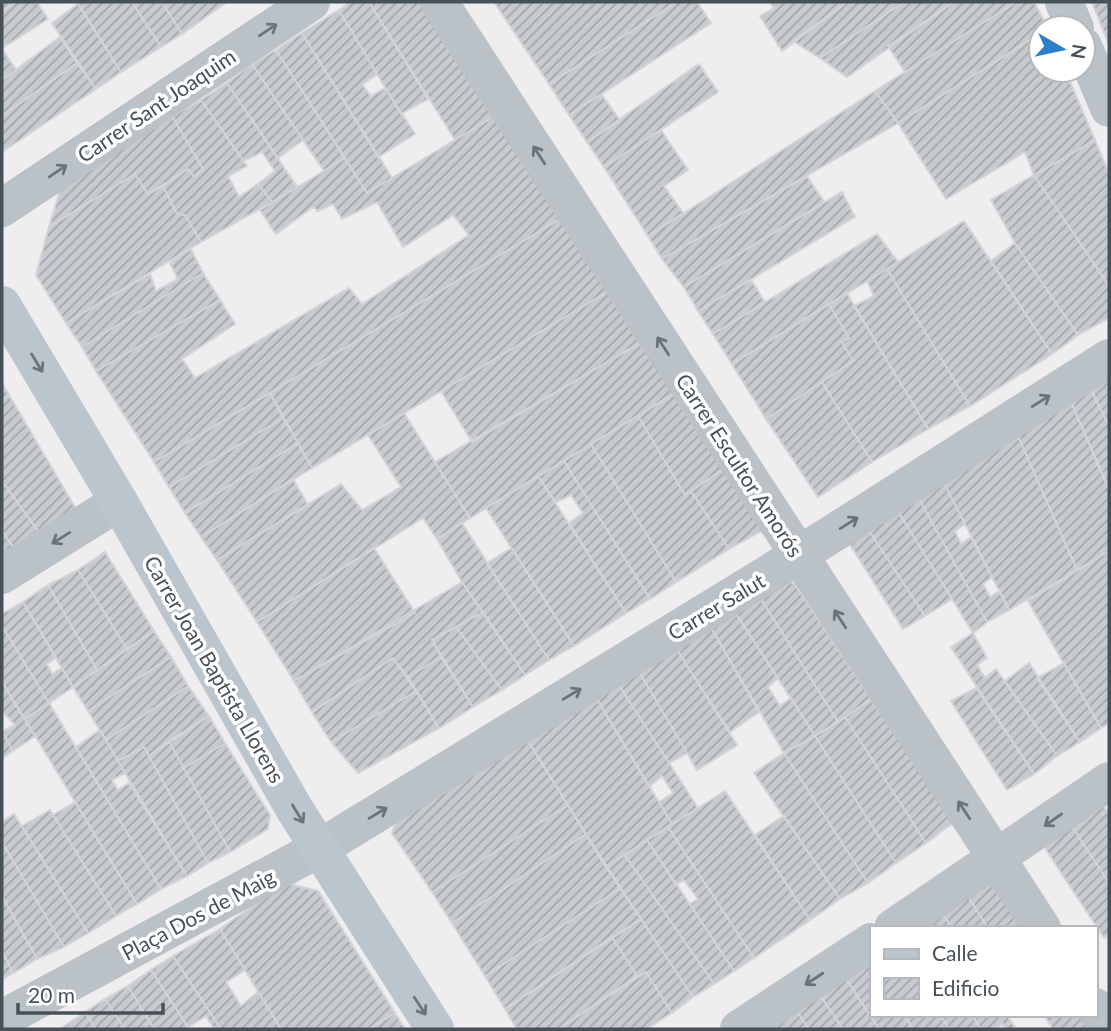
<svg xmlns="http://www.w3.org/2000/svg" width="1111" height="1031" font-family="Lato,sans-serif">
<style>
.building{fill:url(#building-hatch);stroke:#d2d4d8;stroke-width:2}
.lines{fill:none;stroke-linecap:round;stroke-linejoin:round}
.street{stroke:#bac2c8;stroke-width:38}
.secondary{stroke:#bac5cd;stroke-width:38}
.oneway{stroke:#6a737a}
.oneway2{stroke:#6a747b}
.labels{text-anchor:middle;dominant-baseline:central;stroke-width:7;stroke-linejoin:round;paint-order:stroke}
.street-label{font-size:21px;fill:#475158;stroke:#fff}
</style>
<defs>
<pattern id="building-hatch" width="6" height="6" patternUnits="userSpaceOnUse" patternTransform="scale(1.75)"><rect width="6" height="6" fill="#c7cacf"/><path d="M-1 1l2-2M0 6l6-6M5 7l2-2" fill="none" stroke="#a3a6ab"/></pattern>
</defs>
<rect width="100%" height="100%" fill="#efeded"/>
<path class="building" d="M 2,2 L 16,2 L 2,11 Z
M 16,2 L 37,2 L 48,19 L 2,48 L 2,11 Z
M 77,2 L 132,2 L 161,47 L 121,72 Z
M 132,2 L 162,2 L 182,34 L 161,47 Z
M 162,2 L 227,2 L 182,34 Z
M 351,2 L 369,2 L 428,99 L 401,114 L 339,10 Z
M 369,2 L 426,2 L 498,114 L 455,140 Z
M 494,2 L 677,2 L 549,84 Z
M 677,2 L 697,2 L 711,23 L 569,115 L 549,84 Z
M 770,2 L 847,2 L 782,51 L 760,16 L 774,8 Z
M 847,2 L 904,2 L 820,58 L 793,41 Z
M 904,2 L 954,2 L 847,77 L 820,58 Z
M 954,2 L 1016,2 L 905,72 L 888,46 Z
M 1016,2 L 1034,2 L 1048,28 L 1041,28 L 1041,33 L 898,123 L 875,91 Z
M 1092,2 L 1109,2 L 1109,45 Z
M 78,4 L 121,72 L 96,89 L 52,23 Z
M 339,10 L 377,74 L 362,85 L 371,96 L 385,88 L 415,134 L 378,157 L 302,33 Z
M 302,33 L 392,178 L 367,193 L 276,50 Z
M 1041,33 L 1041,70 L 1065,70 L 1095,140 L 1034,175 L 1025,152 L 946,199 L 898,123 Z
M 60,37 L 77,63 L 2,116 L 2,80 Z
M 2,49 L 16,70 L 2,80 Z
M 276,50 L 345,158 L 324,171 L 252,64 Z
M 77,63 L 96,89 L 2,152 L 2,116 Z
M 252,64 L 303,140 L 278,158 L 227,83 Z
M 699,64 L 718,92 L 604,167 L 587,142 Z
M 227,83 L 297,187 L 272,202 L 258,184 L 275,171 L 262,152 L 244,161 L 201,100 Z
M 875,91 L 898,123 L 662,259 L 648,236 Z
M 601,94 L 620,120 L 587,142 L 569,115 Z
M 201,100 L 247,166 L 228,176 L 239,197 L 258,184 L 272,202 L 201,242 L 185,215 L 177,214 L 163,186 L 188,169 L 194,177 L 203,169 L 172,116 Z
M 498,114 L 565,216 L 154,462 L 96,371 L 220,300 L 235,324 L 182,359 L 195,378 L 349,288 L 362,304 L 469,235 L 453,215 L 403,247 L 377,202 L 342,219 L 333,204 L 318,211 L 313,207 L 276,234 L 260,210 L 345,158 L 367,193 Z
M 172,116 L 203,169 L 194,177 L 188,169 L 148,194 L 135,174 L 49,227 L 60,190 Z
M 661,130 L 688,170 L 664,186 L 683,213 L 648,236 L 604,167 Z
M 1095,140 L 1109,174 L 1109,286 L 1034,175 Z
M 135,174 L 148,194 L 163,186 L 177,214 L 185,215 L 201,242 L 66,323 L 36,275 L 49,227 Z
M 1034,175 L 1109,286 L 1109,318 L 1078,335 L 1015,243 L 991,200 Z
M 807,176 L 824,202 L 684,287 L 662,259 Z
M 842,192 L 855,217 L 698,311 L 684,287 Z
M 565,216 L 614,288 L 312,468 L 270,393 Z
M 964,221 L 1052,354 L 970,406 L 887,269 Z
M 877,234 L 898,262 L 732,364 L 713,334 Z
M 1015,243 L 1078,335 L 1052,354 L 991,261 Z
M 191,249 L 203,273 L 82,347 L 66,323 L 150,274 L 156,291 L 178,279 L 170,263 Z
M 887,269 L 970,406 L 928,429 L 854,306 L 874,296 L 867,281 Z
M 203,273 L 220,300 L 96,371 L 82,347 Z
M 751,280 L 765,302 L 713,334 L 698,311 Z
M 614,288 L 645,340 L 472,442 L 441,391 Z
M 847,293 L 928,429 L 872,462 L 822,382 L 853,361 L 842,342 L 849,338 L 829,304 Z
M 829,304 L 849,338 L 842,342 L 853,361 L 766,419 L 732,364 Z
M 645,340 L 678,391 L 470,518 L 435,462 Z
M 1109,379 L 1109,424 L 1108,424 L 1091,390 Z
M 822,382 L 872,462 L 818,497 L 766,419 Z
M 2,383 L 9,395 L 2,400 Z
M 1091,390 L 1109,426 L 1109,489 L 1071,402 Z
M 678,391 L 728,466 L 685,495 L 638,416 Z
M 270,393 L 283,418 L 169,487 L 154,462 Z
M 9,395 L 76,509 L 38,531 L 2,481 L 2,400 Z
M 1071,402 L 1109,490 L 1109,551 L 1077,570 L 1018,436 Z
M 404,413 L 470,518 L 437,539 L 423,518 L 257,622 L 217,560 L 341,484 L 362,510 L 401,487 L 368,435 Z
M 638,416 L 685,495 L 691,491 L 729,549 L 676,582 L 591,444 Z
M 283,418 L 298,443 L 185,513 L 169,487 Z
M 1018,436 L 1077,570 L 1009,610 L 942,479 Z
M 298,443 L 312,468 L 201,537 L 185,513 Z
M 591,444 L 676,582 L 650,599 L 564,461 Z
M 564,461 L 650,599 L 626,613 L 569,523 L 583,513 L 571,495 L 556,502 L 538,476 Z
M 728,466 L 767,528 L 729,549 L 691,491 Z
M 538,476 L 626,613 L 574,646 L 486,508 Z
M 293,479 L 308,505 L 217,560 L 201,537 Z
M 942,479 L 965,524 L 955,531 L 961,544 L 971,537 L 992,577 L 983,584 L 990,597 L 1000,591 L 1009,610 L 987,622 L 917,495 Z
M 2,481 L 38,531 L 14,548 L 2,531 Z
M 917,495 L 987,622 L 973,633 L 896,508 Z
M 896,508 L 952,599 L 925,616 L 866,526 Z
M 462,523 L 549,660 L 525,675 L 462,582 L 437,539 Z
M 866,526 L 925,616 L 903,629 L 846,538 Z
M 2,531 L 14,548 L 2,555 Z
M 374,548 L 415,613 L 294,681 L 257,622 Z
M 512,548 L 574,646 L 549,660 L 487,563 Z
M 1109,551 L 1109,723 L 1101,728 L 1028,601 Z
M 105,552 L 154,631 L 127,649 L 78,570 Z
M 78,570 L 127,649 L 97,670 L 48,585 Z
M 780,580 L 794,583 L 871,699 L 838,722 L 758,594 Z
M 462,582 L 483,612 L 432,640 L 441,657 L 408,677 L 393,658 L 312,712 L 294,681 Z
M 48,585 L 97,670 L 73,687 L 23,602 Z
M 758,594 L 838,722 L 815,736 L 733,609 Z
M 23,602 L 56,657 L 47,664 L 52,674 L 62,668 L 73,687 L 49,703 L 2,626 L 2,614 Z
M 733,609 L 778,678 L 768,687 L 780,706 L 791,698 L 815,736 L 784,753 L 709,624 Z
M 483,612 L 525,675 L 502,690 L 456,627 Z
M 709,624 L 759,712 L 730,732 L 674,645 Z
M 2,626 L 49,703 L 25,719 L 2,682 Z
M 456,627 L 502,690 L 473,707 L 432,640 Z
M 154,631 L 171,657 L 88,711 L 73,687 Z
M 973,633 L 987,658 L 977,665 L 985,678 L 996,669 L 1057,756 L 1034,774 L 951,647 Z
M 674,645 L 737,745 L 697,770 L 637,668 Z
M 171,657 L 188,686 L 106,740 L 88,711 Z
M 441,657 L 473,707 L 439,728 L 408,677 Z
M 393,658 L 416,691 L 331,742 L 312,712 Z
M 1029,663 L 1080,742 L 1057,756 L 1005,681 Z
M 1064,663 L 1101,728 L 1080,742 L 1037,678 Z
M 637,668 L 687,753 L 669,763 L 617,682 Z
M 2,682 L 35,736 L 13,751 L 2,732 L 15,725 L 2,711 Z
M 617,682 L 698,808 L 672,824 L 659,802 L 673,793 L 662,776 L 649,787 L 594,694 Z
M 188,686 L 209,716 L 149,756 L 144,747 L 118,761 L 106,740 Z
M 976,688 L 1034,774 L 1007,790 L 951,701 Z
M 416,691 L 439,728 L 358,773 L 331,742 Z
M 594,694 L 672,824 L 606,867 L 525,736 Z
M 871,699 L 954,822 L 926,843 L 845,717 Z
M 49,703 L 161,889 L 137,904 L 25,719 Z
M 209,716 L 225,743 L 184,768 L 169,741 Z
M 845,717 L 926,843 L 896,863 L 815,736 Z
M 100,730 L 125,773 L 112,780 L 118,790 L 129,783 L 187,876 L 161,889 L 76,747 Z
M 2,731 L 13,751 L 2,758 Z
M 525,736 L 568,805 L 432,892 L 392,833 L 397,818 Z
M 815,736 L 896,863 L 868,883 L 784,753 Z
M 169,741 L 230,852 L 208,863 L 149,756 Z
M 225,743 L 270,815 L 268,829 L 230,852 L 184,768 Z
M 144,747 L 208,863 L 187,876 L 118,761 Z
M 784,753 L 868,883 L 840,899 L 754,773 Z
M 725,791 L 810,920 L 754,958 L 668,827 Z
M 75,802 L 137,904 L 116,916 L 53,815 Z
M 1102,804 L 1109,815 L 1109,883 L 1071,825 Z
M 568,805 L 586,834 L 452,923 L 432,892 Z
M 50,810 L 116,916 L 88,933 L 22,826 Z
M 14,814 L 88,933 L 64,947 L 2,842 L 2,822 Z
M 784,816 L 840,899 L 810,920 L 755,835 Z
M 1071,825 L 1109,883 L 1109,935 L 1104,938 L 1041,842 Z
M 668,827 L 754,958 L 734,971 L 690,904 L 698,899 L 684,880 L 676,885 L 647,840 Z
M 586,834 L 621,888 L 485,976 L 452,923 Z
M 647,840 L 734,971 L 714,984 L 625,855 Z
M 2,842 L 64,947 L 37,959 L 2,896 Z
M 625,855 L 714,984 L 693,997 L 606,867 Z
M 992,875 L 1026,928 L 988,928 L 967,895 Z
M 285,883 L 318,891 L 395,1013 L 369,1029 L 281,1029 L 220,929 Z
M 621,888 L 641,919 L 505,1009 L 485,976 Z
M 967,895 L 988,928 L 952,928 L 942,912 Z
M 2,896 L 37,959 L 13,973 L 2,951 Z
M 942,912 L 952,928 L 916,928 Z
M 641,919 L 693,997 L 672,1013 L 646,972 L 637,976 L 612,937 Z
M 220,929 L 245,970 L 226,982 L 241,1006 L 258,992 L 281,1029 L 221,1029 L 173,956 Z
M 612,937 L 637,976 L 558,1029 L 517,1029 L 505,1009 Z
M 2,951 L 13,973 L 2,979 Z
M 173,956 L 221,1029 L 214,1029 L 206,1016 L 188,1027 L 151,970 Z
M 871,959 L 871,1015 L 905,1015 L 913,1029 L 879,1029 L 845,977 Z
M 151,970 L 188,1027 L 190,1029 L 154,1029 L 128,986 Z
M 646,972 L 672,1013 L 646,1029 L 558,1029 Z
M 845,977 L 879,1029 L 843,1029 L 818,992 Z
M 128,986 L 154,1029 L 125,1029 L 105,999 Z
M 818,992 L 843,1029 L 809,1029 L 795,1008 Z
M 105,999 L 125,1029 L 96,1029 L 85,1012 Z
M 795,1008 L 809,1029 L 759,1029 Z
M 85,1012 L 96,1029 L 60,1029 Z
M 395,1013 L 405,1029 L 369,1029 Z
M 905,1015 L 941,1015 L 949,1029 L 913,1029 Z
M 941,1015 L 972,1015 L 981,1029 L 949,1029 Z
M 972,1015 L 1007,1015 L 1016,1029 L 1006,1029 L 1003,1024 L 993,1029 L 981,1029 Z
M 1044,1015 L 1082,1015 L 1091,1029 L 1053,1029 Z"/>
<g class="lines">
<path class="street" d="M 439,2 L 1042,928
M 1064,2 L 1075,28
M 1083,46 L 1109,108
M 2,208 L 311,2
M 2,575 L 119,502
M 893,928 L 1109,781
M 1095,1007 L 1109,1027
M 2,1019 L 320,848 L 799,555 L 1109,358
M 739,1029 L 871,942"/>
<path class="secondary" d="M 2,305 L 119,502 L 295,810 L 435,1029"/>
</g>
<defs><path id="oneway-shaft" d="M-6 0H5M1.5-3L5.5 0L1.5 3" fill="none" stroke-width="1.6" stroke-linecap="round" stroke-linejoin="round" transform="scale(1.75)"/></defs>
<g class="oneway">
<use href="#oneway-shaft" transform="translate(268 30) rotate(-34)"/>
<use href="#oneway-shaft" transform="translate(539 155) rotate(-123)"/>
<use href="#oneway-shaft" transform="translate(58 171) rotate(-34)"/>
<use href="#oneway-shaft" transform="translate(663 346) rotate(-123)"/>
<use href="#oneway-shaft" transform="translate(1041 401) rotate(-32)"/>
<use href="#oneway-shaft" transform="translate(849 523) rotate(-32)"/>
<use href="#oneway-shaft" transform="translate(61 538) rotate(148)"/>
<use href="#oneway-shaft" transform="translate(840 619) rotate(-123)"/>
<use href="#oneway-shaft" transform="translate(572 694) rotate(-31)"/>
<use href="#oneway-shaft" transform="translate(964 810) rotate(-123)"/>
<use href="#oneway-shaft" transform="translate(378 813) rotate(-31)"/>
<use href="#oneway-shaft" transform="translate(1053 820) rotate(145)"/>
<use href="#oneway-shaft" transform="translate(814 979) rotate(147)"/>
</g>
<g class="oneway2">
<use href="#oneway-shaft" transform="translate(37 363) rotate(59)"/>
<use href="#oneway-shaft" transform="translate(298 814) rotate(58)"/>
<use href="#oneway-shaft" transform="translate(420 1006) rotate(57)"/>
</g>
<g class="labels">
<g class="street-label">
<text transform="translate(156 105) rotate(-34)">Carrer Sant Joaquim</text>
<text transform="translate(740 465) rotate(57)">Carrer Escultor Amorós</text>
<text transform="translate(716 606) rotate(-31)">Carrer Salut</text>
<text transform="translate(215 669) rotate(60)">Carrer Joan Baptista Llorens</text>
<text transform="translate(198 914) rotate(-28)">Plaça Dos de Maig</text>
</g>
</g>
<rect width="1111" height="1031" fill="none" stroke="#475158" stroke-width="7"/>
<rect x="870" y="926" width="228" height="91" fill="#ffffff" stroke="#b5b9bc" stroke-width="2"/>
<rect x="884" y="949" width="35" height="10" fill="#bac5cd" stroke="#b5b9bc" stroke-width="2"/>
<text x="932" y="961" font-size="21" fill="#475158">Calle</text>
<rect x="884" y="978" width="35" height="21" fill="url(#building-hatch)" stroke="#b5b9bc" stroke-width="2"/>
<text x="932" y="996" font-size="21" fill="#475158">Edificio</text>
<g transform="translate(1062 49) rotate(99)"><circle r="33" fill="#ffffff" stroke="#b5b9bc" stroke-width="2"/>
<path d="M0-5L12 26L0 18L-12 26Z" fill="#2c7ecb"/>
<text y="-10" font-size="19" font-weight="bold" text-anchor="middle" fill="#475158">N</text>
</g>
<path d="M18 1003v10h145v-10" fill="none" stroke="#475158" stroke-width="3.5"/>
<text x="28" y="1003" font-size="21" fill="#475158" stroke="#ffffff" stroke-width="5" paint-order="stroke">20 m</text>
</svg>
